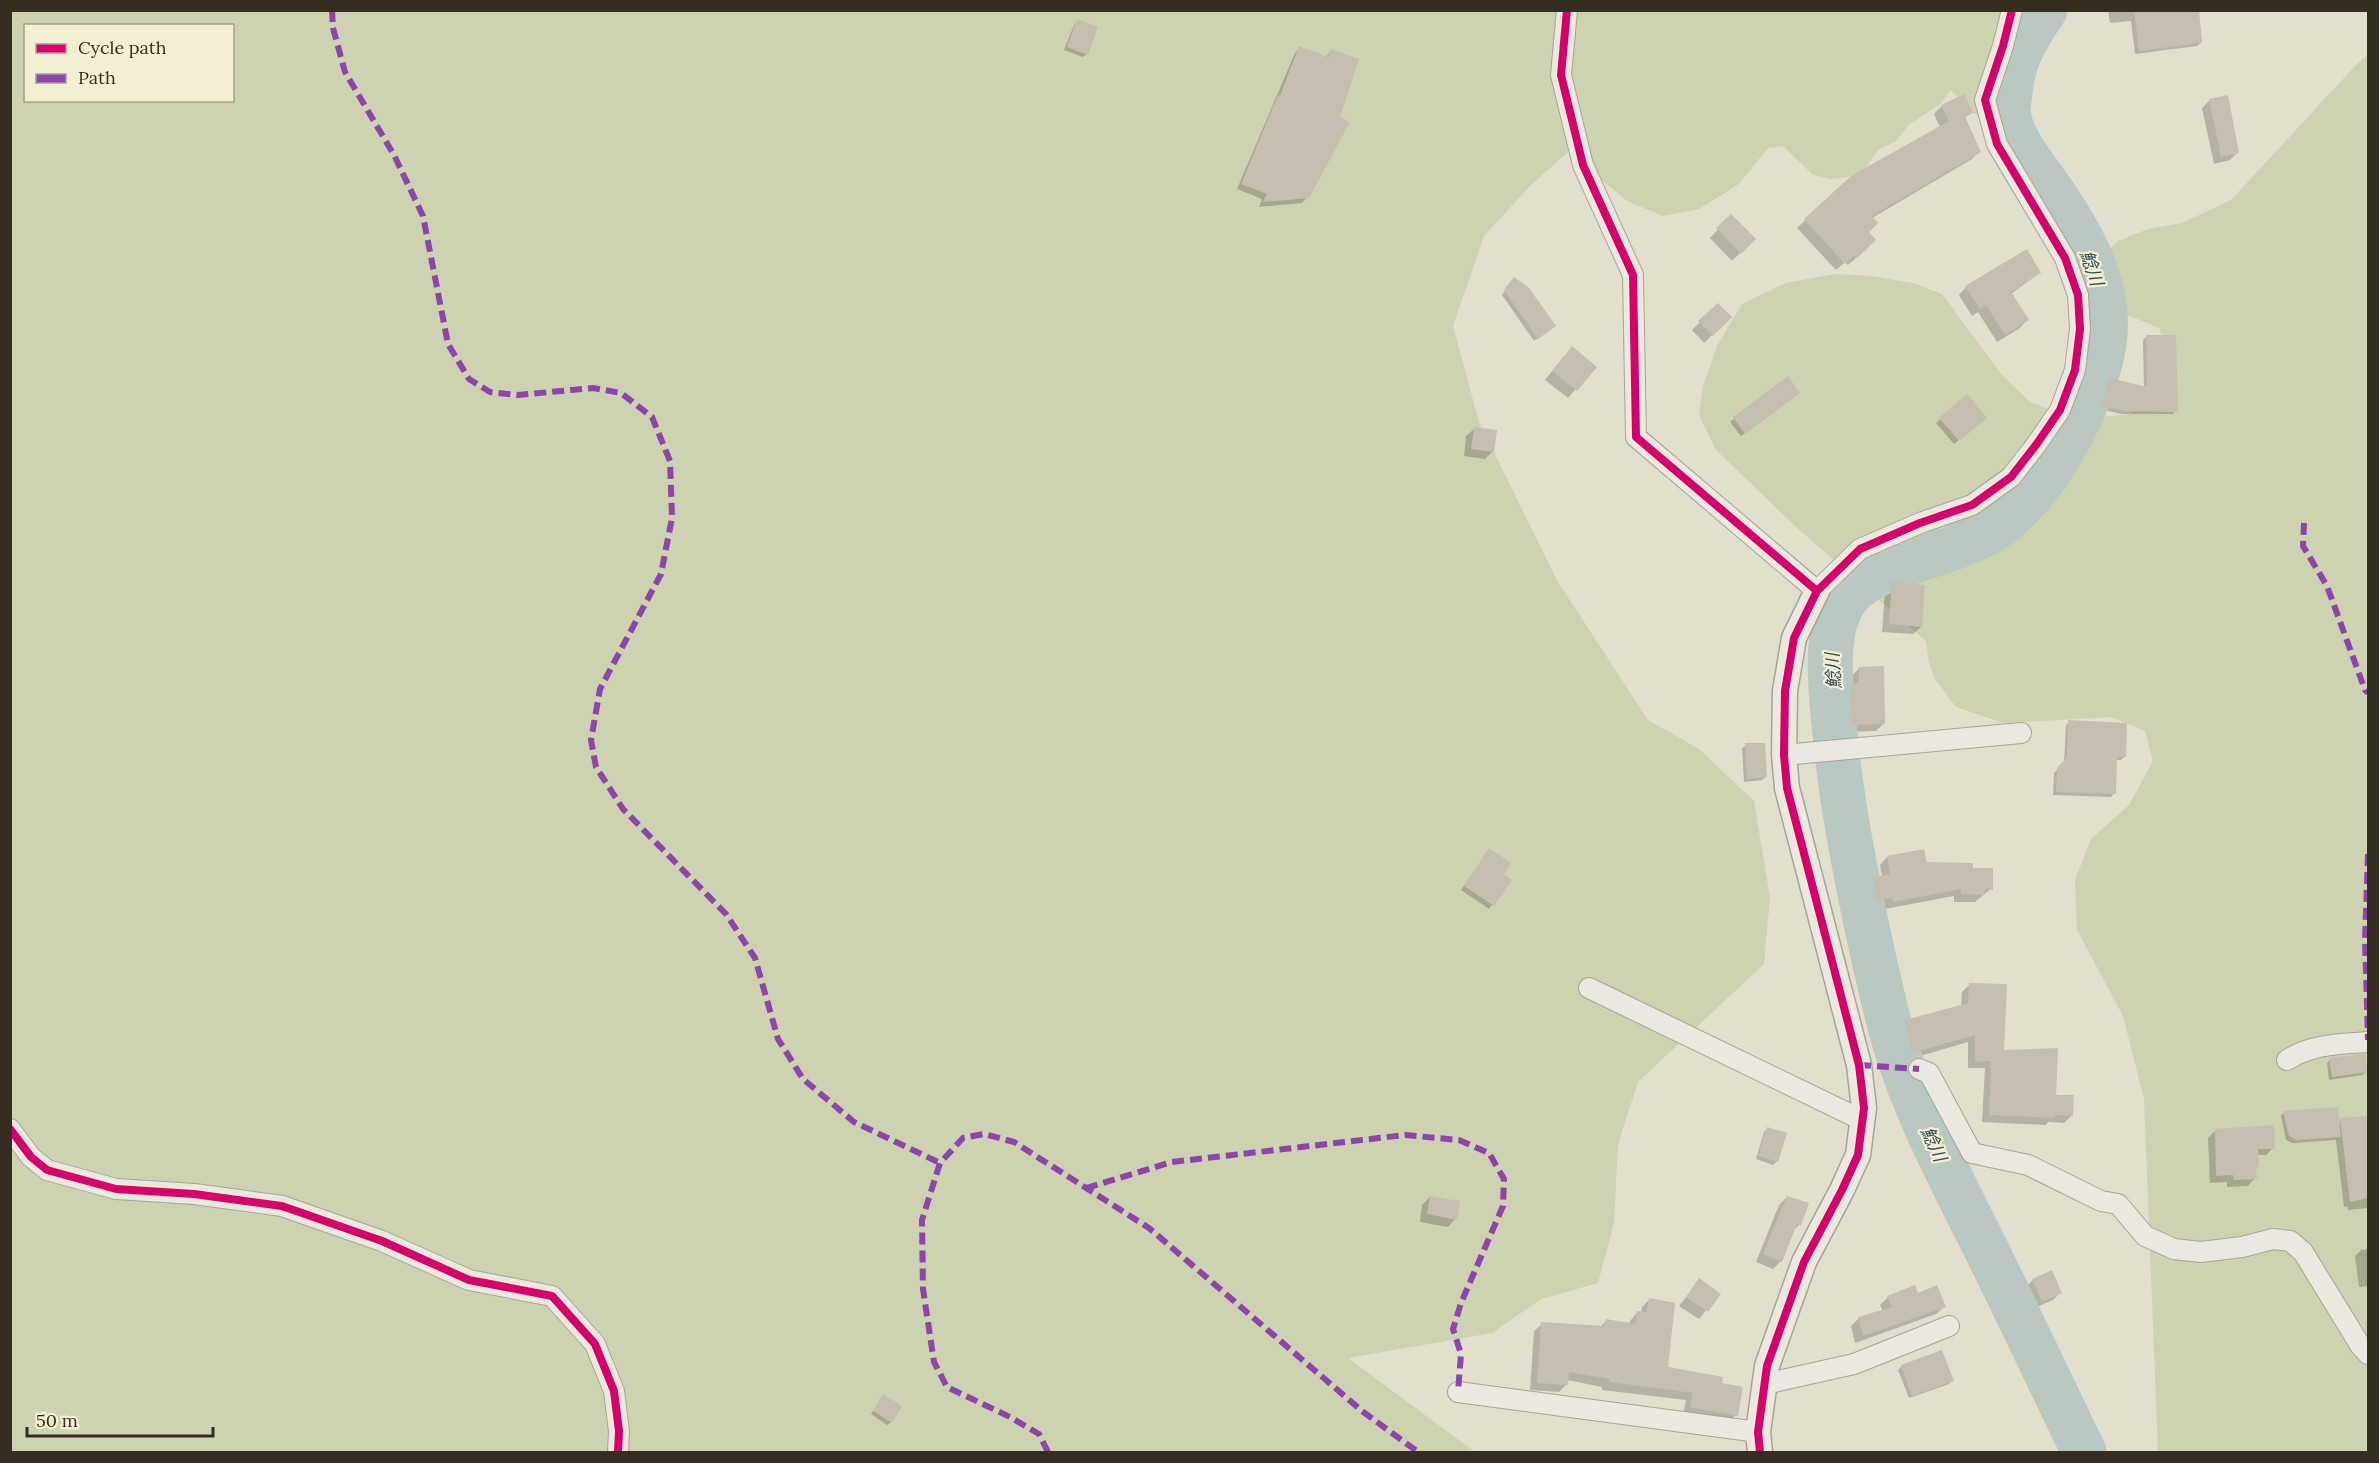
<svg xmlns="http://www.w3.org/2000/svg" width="2379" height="1463" font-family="Lora,'Noto Sans JP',serif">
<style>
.green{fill:#cdd2b1;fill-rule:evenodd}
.shadow{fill:#0003}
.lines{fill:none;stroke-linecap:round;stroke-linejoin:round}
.river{stroke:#b9c8c0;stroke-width:45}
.building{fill:#c6beae}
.minor-casing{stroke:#a7a497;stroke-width:22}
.tertiary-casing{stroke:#a7a497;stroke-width:27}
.minor{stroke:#eae8df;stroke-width:20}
.tertiary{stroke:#eae8df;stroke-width:24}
.quiet{stroke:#8e44ad;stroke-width:6;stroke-dasharray:12 6;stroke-linecap:butt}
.cycleway-casing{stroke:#f3eed4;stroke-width:11}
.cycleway{stroke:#d6006c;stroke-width:8}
.labels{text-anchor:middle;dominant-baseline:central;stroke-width:4.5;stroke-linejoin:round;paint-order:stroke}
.water-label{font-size:18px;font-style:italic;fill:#305154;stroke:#f3eed4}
</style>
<rect width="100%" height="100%" fill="#e2dfcd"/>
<path class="green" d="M 10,11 L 2058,11 L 2049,29 L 2026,50 L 2017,84 L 1995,86 L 1982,119 L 1967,108 L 1951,90 L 1940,104 L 1909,125 L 1896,141 L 1879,149 L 1864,171 L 1847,177 L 1831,179 L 1813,175 L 1783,146 L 1768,148 L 1739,184 L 1699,209 L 1663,216 L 1627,201 L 1568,152 L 1531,185 L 1484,236 L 1453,326 L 1479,422 L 1558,582 L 1648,720 L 1699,749 L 1754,801 L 1770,897 L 1764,964 L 1638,1082 L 1618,1144 L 1614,1223 L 1598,1283 L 1541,1299 L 1492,1333 L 1348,1358 L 1475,1452 L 11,1452 ZM 26,26 L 232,26 L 232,100 L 26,100 Z
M 2368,54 L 2368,1452 L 2158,1452 L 2144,1099 L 2123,1016 L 2077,930 L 2075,880 L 2091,839 L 2129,805 L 2153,761 L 2145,731 L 2112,717 L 2003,723 L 1956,707 L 1935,679 L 1929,663 L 1926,641 L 1796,527 L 1716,450 L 1699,415 L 1703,386 L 1717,346 L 1742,304 L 1786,283 L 1835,274 L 1871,276 L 1913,283 L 1942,294 L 2002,375 L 2030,402 L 2076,420 L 2129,414 L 2162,397 L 2171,360 L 2159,328 L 2104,305 L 2099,259 L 2118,241 L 2148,229 L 2182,223 L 2231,200 L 2355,66 Z"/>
<path class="shadow" d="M 2108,10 L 2197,10 L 2201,42 L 2197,46 L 2135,54 L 2131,21 L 2110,23 Z
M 1077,21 L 1087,54 L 1083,57 L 1064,50 L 1074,25 Z
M 1300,47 L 1326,57 L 1331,51 L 1307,197 L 1302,203 L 1259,207 L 1262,199 L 1237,189 L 1295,53 Z
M 2210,100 L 2238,152 L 2230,160 L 2214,164 L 2202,108 Z
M 1942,106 L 1971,112 L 1964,119 L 1979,151 L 1972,159 L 1872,218 L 1867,232 L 1867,248 L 1848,265 L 1845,262 L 1836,270 L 1797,228 L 1852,177 L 1940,127 L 1934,114 Z
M 1723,224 L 1754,239 L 1732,261 L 1710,238 Z
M 2039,273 L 2011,294 L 2027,320 L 2020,328 L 1997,342 L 1978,312 L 1972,316 L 1959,295 L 1966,287 Z
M 1510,283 L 1550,329 L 1534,341 L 1502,295 Z
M 1718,305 L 1730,317 L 1704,343 L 1692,330 Z
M 2146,337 L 2176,411 L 2173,414 L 2121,414 L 2100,409 L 2106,383 L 2109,380 L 2144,388 L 2143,340 Z
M 1564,356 L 1595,367 L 1568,398 L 1545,380 Z
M 1787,378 L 1795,396 L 1741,436 L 1730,422 Z
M 1967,396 L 1982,421 L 1954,444 L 1936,423 Z
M 1474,429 L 1493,451 L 1485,459 L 1464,456 L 1466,436 Z
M 1893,584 L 1921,627 L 1913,634 L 1882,632 L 1885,592 Z
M 1859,668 L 1884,723 L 1876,731 L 1845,732 L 1843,692 L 1852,684 L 1852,676 Z
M 2069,722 L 2124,757 L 2121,760 L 2116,760 L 2114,793 L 2111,797 L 2053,795 L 2054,773 L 2064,762 L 2066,725 Z
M 1746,745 L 1766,777 L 1762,780 L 1744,782 L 1742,748 Z
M 1486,854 L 1502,874 L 1510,880 L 1489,909 L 1461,890 Z
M 1887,857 L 1971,869 L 1991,889 L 1975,902 L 1954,902 L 1954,896 L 1885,909 L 1884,905 L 1869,908 L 1865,887 L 1873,879 L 1882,877 L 1880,865 Z
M 1969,985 L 2002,1052 L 2054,1096 L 2072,1115 L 2064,1123 L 2048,1122 L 2046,1125 L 1982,1122 L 1985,1068 L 1968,1068 L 1968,1042 L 1910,1059 L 1909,1057 L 1905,1058 L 1898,1029 L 1905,1021 L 1961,1007 L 1962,992 Z
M 2330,1060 L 2366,1072 L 2362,1075 L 2329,1080 L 2327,1063 Z
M 2284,1112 L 2338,1122 L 2341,1120 L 2368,1134 L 2368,1208 L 2348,1210 L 2347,1206 L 2344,1207 L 2336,1140 L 2292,1143 L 2286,1140 L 2281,1116 Z
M 1768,1129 L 1777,1161 L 1773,1165 L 1756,1159 L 1764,1132 Z
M 2215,1131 L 2273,1148 L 2266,1155 L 2257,1155 L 2255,1178 L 2248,1186 L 2227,1187 L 2227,1182 L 2210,1183 L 2208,1138 Z
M 1430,1197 L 1455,1219 L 1448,1227 L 1420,1222 L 1422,1205 Z
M 1787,1197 L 1800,1224 L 1793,1231 L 1781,1261 L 1773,1269 L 1756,1262 L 1779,1205 Z
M 2368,1249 L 2368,1286 L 2359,1287 L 2355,1256 L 2361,1250 Z
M 2052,1272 L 2060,1293 L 2053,1300 L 2034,1308 L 2025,1288 L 2033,1280 Z
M 1700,1280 L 1719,1294 L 1699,1319 L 1679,1306 Z
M 1917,1295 L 1944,1307 L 1936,1314 L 1855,1343 L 1851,1326 L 1859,1318 L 1883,1311 L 1880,1305 L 1888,1297 Z
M 1650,1299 L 1666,1368 L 1721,1385 L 1736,1415 L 1728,1423 L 1683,1415 L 1686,1400 L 1602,1390 L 1602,1387 L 1567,1380 L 1567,1384 L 1559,1392 L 1530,1390 L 1534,1331 L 1542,1324 L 1599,1328 L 1606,1321 L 1629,1325 L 1630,1321 L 1637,1313 L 1641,1313 L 1642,1307 Z
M 1902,1366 L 1952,1380 L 1949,1384 L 1909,1398 L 1898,1370 Z
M 883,1396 L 891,1422 L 887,1425 L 871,1414 Z"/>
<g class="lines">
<path class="river" d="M 2045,10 C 2027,36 2012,61 2010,93 C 2009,101 2007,111 2009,118 C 2014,142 2032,163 2046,183 C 2078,228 2113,285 2104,343 C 2095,404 2044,498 1991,531 C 1980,538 1965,543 1953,548 C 1920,561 1881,566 1854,590 C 1820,620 1831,692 1835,734 C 1841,798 1853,860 1866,923 C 1875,963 1883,1004 1895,1044 C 1915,1111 1948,1173 1979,1235 C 2015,1307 2049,1380 2084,1452"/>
</g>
<path class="building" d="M 2134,10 L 2199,10 L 2202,43 L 2139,51 Z
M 1077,19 L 1098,27 L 1088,55 L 1067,47 Z
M 1299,46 L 1328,57 L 1331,49 L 1359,59 L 1340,117 L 1350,122 L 1309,198 L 1263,202 L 1267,194 L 1241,184 L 1278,95 L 1280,96 Z
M 1964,94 L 1973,113 L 1965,117 L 1981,152 L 1872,216 L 1878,223 L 1869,232 L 1876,240 L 1856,259 L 1854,256 L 1845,264 L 1804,219 L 1851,176 L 1949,121 L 1941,105 Z
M 2228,95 L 2239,153 L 2221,157 L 2209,99 Z
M 1731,214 L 1756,239 L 1741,254 L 1716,228 Z
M 2027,249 L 2041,273 L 2011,292 L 2029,320 L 2005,335 L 1986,305 L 1980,309 L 1965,286 Z
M 1514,277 L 1529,288 L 1556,326 L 1538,339 L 1504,290 Z
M 1718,303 L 1732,317 L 1713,336 L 1698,321 Z
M 2146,335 L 2176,335 L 2178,412 L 2125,411 L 2102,406 L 2109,378 L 2147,387 Z
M 1572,346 L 1597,367 L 1577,391 L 1552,371 Z
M 1788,376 L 1800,393 L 1745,434 L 1733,417 Z
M 1967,394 L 1987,418 L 1959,441 L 1939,418 Z
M 1474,427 L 1497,430 L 1494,452 L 1471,449 Z
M 1892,582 L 1925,585 L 1922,627 L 1889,624 Z
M 1884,666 L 1885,724 L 1852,725 L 1851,683 L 1859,683 L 1859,667 Z
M 2068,720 L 2127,723 L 2126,757 L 2117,757 L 2116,794 L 2056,792 L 2057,768 L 2067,757 Z
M 1745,743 L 1765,743 L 1767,777 L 1747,779 Z
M 1489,848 L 1511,863 L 1504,874 L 1512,880 L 1494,906 L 1464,886 Z
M 1924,849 L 1927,862 L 1973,863 L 1973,868 L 1993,868 L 1993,890 L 1985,889 L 1984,895 L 1961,894 L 1961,889 L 1893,902 L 1892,898 L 1877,901 L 1872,877 L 1890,874 L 1887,856 Z
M 1969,983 L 2007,984 L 2004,1050 L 2058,1048 L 2056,1095 L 2074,1095 L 2073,1116 L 2055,1115 L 2055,1118 L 1989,1115 L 1991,1061 L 1975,1062 L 1975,1035 L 1917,1052 L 1916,1050 L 1912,1051 L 1905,1020 L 1968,1003 Z
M 2365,1054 L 2368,1072 L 2332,1077 L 2329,1058 Z
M 2338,1107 L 2341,1137 L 2296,1140 L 2289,1136 L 2283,1111 Z
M 2368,1116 L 2368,1198 L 2350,1202 L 2340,1118 Z
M 2274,1125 L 2275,1149 L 2258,1149 L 2259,1167 L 2256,1167 L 2257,1179 L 2234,1180 L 2233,1175 L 2216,1176 L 2215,1129 Z
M 1767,1127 L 1787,1133 L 1778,1162 L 1758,1156 Z
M 1430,1196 L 1460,1201 L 1457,1220 L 1427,1214 Z
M 1787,1196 L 1809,1203 L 1801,1225 L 1797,1224 L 1782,1262 L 1763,1254 Z
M 2052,1270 L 2062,1293 L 2042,1302 L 2032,1279 Z
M 1699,1278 L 1721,1294 L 1708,1312 L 1686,1297 Z
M 1915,1285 L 1918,1293 L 1937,1285 L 1946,1307 L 1863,1336 L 1858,1317 L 1892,1307 L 1887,1296 Z
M 1649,1298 L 1675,1303 L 1668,1367 L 1723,1377 L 1722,1383 L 1743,1387 L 1738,1416 L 1690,1407 L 1693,1393 L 1609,1382 L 1609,1379 L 1569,1372 L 1568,1385 L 1537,1383 L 1541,1322 L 1604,1326 L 1606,1319 L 1635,1324 L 1637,1311 L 1646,1312 Z
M 1942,1350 L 1954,1381 L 1912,1396 L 1901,1365 Z
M 883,1394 L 902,1406 L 892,1423 L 873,1411 Z"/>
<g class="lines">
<g class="minor-casing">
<path id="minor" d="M 1567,10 L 1561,75 L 1583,165 L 1633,275 L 1636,437 L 1817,591 L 1860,549 L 1920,523 L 1972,505 L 2011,477 L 2036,445 L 2060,410 L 2075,370 L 2080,329 L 2078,295 L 2065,258 L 1997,144 L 1985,100 L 2003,46 L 2012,10
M 1784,755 L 2021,733
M 1589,988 L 1862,1120
M 2287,1060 C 2312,1044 2340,1044 2368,1042
M 1919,1069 L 1929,1073 L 1972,1153 L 2028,1165 L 2101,1201 L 2118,1204 L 2145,1236 L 2174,1249 L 2201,1252 L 2242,1247 L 2273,1239 L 2290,1241 L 2303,1252 L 2360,1345 L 2368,1354
M 10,1129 L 31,1157 L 47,1170 L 116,1189 L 194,1194 L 282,1206 L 382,1241 L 469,1280 L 552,1296 L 595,1344 L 614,1391 L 619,1431 L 618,1452
M 1765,1384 L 1854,1364 L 1949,1326
M 1458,1392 L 1758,1432"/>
</g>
<g class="tertiary-casing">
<path id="tertiary" d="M 1760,1452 L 1758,1432 L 1767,1366 L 1804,1262 L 1842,1190 L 1858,1155 L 1864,1108 L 1859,1065 L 1787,788 L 1784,755 L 1785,691 L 1794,638 L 1817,591"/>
</g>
<use href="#minor" class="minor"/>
<use href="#tertiary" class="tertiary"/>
<path class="quiet" d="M 332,10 L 333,28 L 345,72 L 394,155 L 423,216 L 448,344 L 469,379 L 490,392 L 518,395 L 593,388 L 621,393 L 652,417 L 670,461 L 672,518 L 661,574 L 600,689 L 591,740 L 596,767 L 623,809 L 726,914 L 755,958 L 778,1039 L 803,1079 L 854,1122 L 940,1163
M 2304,523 L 2303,546 L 2327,586 L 2365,690 L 2368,693
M 2368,854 L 2365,940 L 2368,1040
M 1859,1065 L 1919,1069
M 1086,1188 L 1172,1162 L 1405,1135 L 1459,1140 L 1489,1153 L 1504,1179 L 1503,1206 L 1461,1303 L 1453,1329 L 1461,1354 L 1458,1392
M 1048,1452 L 1039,1434 L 1010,1417 L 947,1387 L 934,1362 L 923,1289 L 922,1220 L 940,1163 L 963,1138 L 984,1134 L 1014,1142 L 1149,1228 L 1362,1411 L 1418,1452"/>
<g class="cycleway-casing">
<path id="cycleway" d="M 1567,10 L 1561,75 L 1583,165 L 1633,275 L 1636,437 L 1817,591
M 10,1129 L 31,1157 L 47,1170 L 116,1189 L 194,1194 L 282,1206 L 382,1241 L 469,1280 L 552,1296 L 595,1344 L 614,1391 L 619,1431 L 618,1452
M 1760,1452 L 1758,1432 L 1767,1366 L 1804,1262 L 1842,1190 L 1858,1155 L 1864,1108 L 1859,1065 L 1787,788 L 1784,755 L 1785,691 L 1794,638 L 1817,591 L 1860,549 L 1920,523 L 1972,505 L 2011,477 L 2036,445 L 2060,410 L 2075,370 L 2080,329 L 2078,295 L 2065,258 L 1997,144 L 1985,100 L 2003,46 L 2012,10"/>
</g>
<use href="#cycleway" class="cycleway"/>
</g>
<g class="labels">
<g class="water-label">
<text transform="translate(2092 268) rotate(71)">鯰川</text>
<text transform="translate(1833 671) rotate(-94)">鯰川</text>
<text transform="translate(1934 1144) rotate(65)">鯰川</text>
</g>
</g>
<rect width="2379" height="1463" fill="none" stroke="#352d1f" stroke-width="24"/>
<rect x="24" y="24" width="210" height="78" fill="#f3eed4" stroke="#a7a18c" stroke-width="1.5"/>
<rect x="36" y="44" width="30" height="9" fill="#d6006c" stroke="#a7a18c" stroke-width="1.5"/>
<text x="78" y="54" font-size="18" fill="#352d1f">Cycle path</text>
<rect x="36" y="74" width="30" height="9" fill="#8e44ad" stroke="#a7a18c" stroke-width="1.5"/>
<text x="78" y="84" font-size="18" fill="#352d1f">Path</text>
<path d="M27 1427v9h186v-9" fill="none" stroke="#352d1f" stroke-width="3"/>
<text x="36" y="1427" font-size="18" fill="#352d1f" stroke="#f3eed4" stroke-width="4.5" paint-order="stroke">50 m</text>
</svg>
